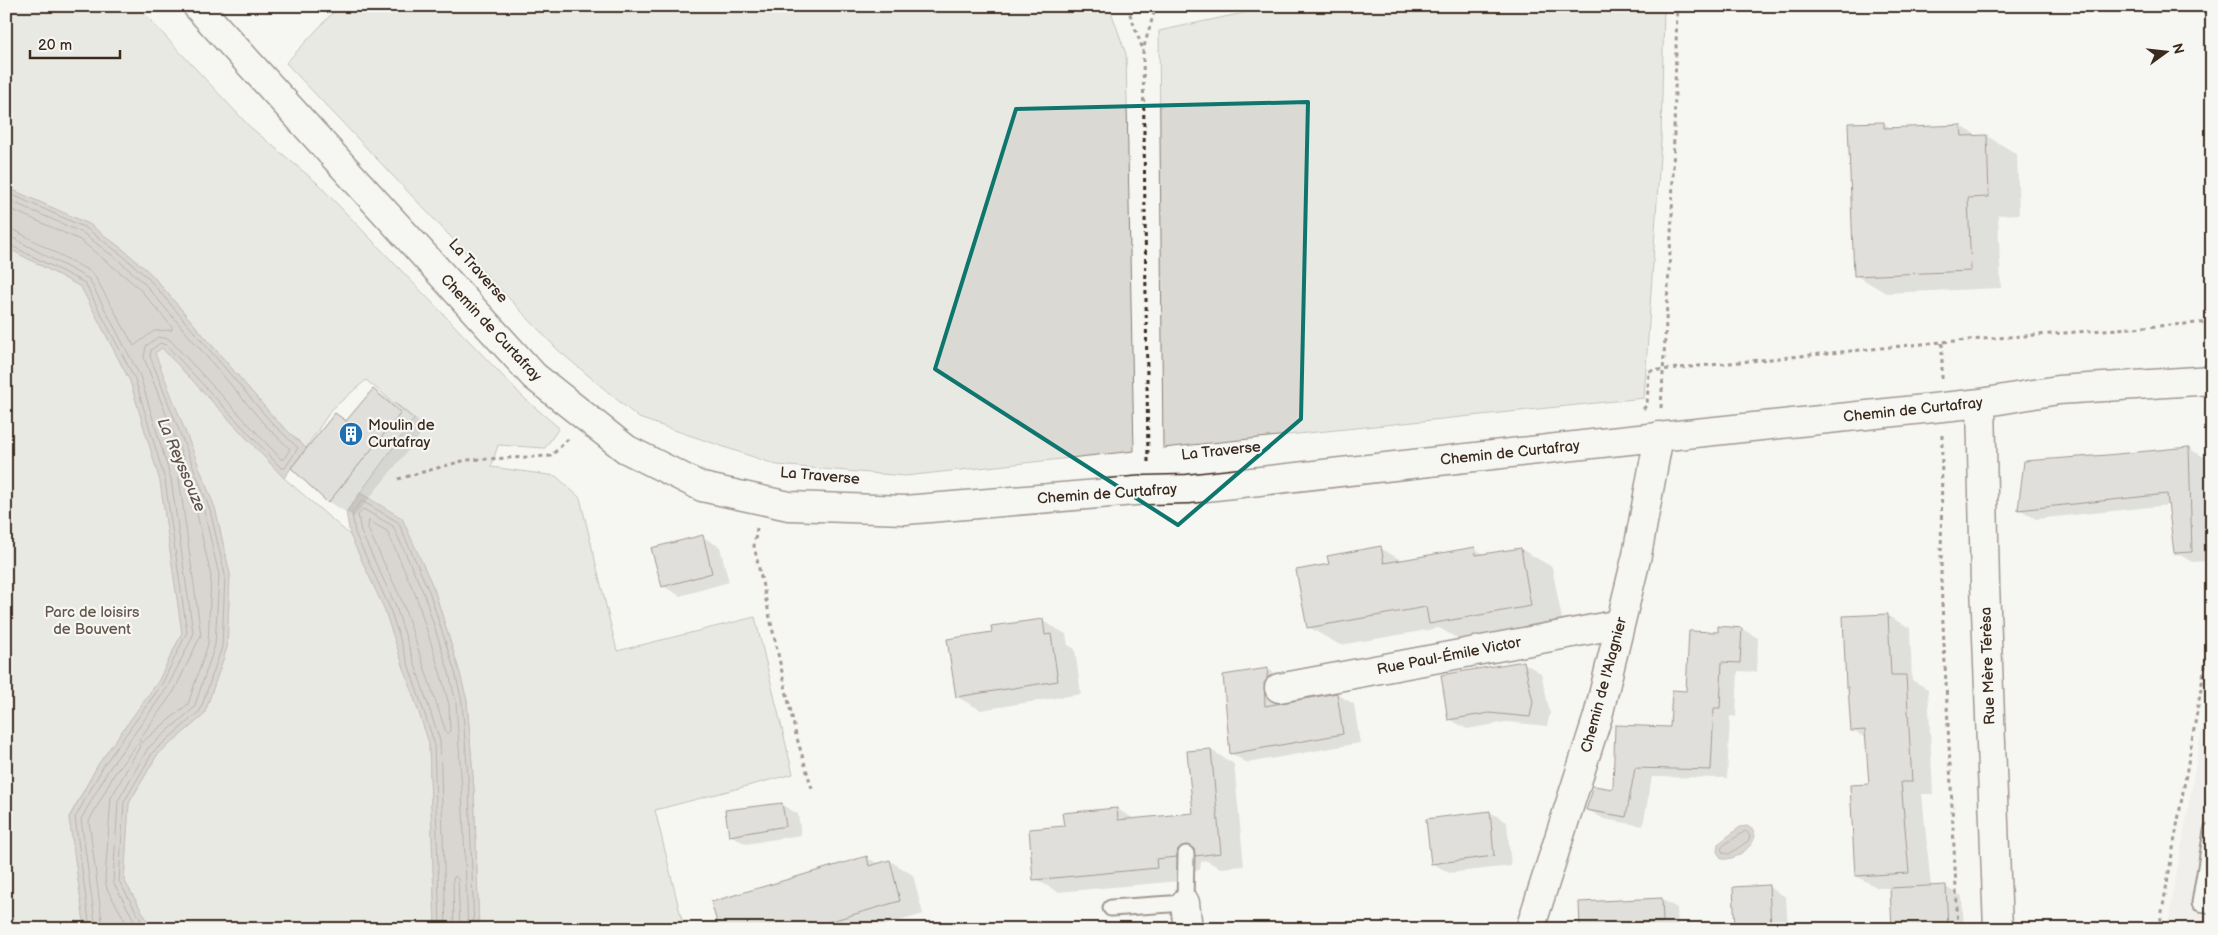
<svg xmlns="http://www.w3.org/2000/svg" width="2218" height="935" font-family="'Balsamiq Sans',sans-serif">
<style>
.built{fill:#e8e7e2}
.green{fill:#dad9d3;stroke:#8a8278}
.water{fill:#b6b0a9;stroke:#857a71}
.shadow{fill:#0003}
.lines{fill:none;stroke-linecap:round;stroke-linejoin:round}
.shore{stroke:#6c6056;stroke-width:1}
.building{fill:#c8c3be;stroke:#3b2a1e}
.service-casing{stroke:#3b2a1e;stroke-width:19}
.minor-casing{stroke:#3b2a1e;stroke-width:31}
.path{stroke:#3b2a1e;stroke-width:3;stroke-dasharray:4 4;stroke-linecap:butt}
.service{stroke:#f6f6f2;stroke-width:15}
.minor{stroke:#f6f6f2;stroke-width:28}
.marked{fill:none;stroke:#0f766e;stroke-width:4;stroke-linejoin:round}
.labels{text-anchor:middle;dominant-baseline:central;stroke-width:4.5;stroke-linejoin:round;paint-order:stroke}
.street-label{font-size:15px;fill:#3b2a1e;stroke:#f6f6f2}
.poi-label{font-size:15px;fill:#3b2a1e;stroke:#f6f6f2;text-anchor:start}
.park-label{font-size:15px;fill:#63564b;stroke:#f6f6f2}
.water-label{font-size:16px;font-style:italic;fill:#605248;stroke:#f6f6f2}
</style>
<rect width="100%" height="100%" fill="#f6f6f2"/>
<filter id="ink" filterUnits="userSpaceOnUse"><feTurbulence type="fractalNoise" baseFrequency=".02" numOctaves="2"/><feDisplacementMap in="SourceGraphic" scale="10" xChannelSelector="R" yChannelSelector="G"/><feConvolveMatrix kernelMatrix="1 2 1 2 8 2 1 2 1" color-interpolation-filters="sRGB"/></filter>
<g filter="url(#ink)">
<path class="built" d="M 2212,671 L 2212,929 L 2167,929 Z"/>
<path class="green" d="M 6,6 L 137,6 L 249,126 L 316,182 L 524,398 L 559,428 L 545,448 L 498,445 L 491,467 L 556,476 L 580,498 L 617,651 L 755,617 L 793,774 L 655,810 L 684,929 L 479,929 L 474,789 L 467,701 L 459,670 L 434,589 L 403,522 L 360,493 L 414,419 L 366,380 L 331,410 L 306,448 L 275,419 L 151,274 L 125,251 L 89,224 L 6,187 Z
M 339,6 L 1109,6 L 1126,54 L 1134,451 L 905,476 L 777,465 L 639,418 L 558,350 L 286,63 Z
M 1276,6 L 1664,6 L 1661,140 L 1644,398 L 1163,448 L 1159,31 Z
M 6,247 L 81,287 L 130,381 L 160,481 L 182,633 L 158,682 L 99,763 L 69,817 L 85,929 L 6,929 Z
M 162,348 L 284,478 L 350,535 L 384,608 L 429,743 L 435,929 L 152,929 L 124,880 L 129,803 L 157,755 L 204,715 L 227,647 L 230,574 L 215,508 L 154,353 Z"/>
<path class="water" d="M 6,187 L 89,224 L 125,251 L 151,274 L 275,419 L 306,448 L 284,478 L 162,348 L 155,353 L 215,508 L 230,574 L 227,648 L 204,715 L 157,755 L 129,803 L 124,880 L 152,929 L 85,929 L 69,818 L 99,763 L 158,682 L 182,633 L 160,481 L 130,381 L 81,287 L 6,247 Z
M 360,493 L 402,518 L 434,589 L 459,670 L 467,701 L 474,789 L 479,929 L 435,929 L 429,743 L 384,608 L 350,535 L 346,512 Z
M 1747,826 L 1753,830 L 1755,835 C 1754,847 1734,861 1722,859 L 1717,852 L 1718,844 L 1740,827 Z"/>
<path class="shadow" d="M 319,6 L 330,6 L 326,10 Z
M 1883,123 L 1893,129 L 1961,126 L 1980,137 L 1987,136 L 2017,154 L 2019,214 L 1998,215 L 2001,288 L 1886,293 L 1855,275 Z
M 373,390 L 399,405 L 426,428 L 354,517 L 329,502 L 293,468 L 336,414 L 348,421 Z
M 2188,448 L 2206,458 L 2209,561 L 2192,562 L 2175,552 L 2170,505 L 2036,519 L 2019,509 L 2107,457 Z
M 703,537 L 720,547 L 729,582 L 680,596 L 663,586 Z
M 1380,548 L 1403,561 L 1475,549 L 1486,555 L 1521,549 L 1552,567 L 1563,624 L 1462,641 L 1439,628 L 1340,645 L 1308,627 L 1330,565 Z
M 1888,616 L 1910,628 L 1912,680 L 1928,689 L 1933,794 L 1922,794 L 1931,887 L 1945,887 L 1962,896 L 1964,929 L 1886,929 L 1893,919 L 1891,888 L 1878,888 L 1856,876 L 1870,785 L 1867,739 L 1852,730 Z
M 1043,621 L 1066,634 L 1068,645 L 1075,649 L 1081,694 L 981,710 L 957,697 Z
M 1742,629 L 1758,638 L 1757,672 L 1738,671 L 1736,717 L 1730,716 L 1727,778 L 1652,777 L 1643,826 L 1604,819 L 1588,810 L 1614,791 L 1671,728 L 1687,692 L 1719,633 Z
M 1524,663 L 1541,673 L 1550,713 L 1547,726 L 1507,722 L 1467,729 L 1449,719 Z
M 1268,669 L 1284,679 L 1280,693 L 1281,704 L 1337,694 L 1354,704 L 1360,743 L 1247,763 L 1231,753 Z
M 1211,750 L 1234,764 L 1244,866 L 1220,868 L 1205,860 L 1201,862 L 1200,870 L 1179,872 L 1180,881 L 1058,892 L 1035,879 L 1065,827 L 1117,809 L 1136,820 L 1194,814 Z
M 782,805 L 798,814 L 801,835 L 746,844 L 730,835 Z
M 1490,812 L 1507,822 L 1511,866 L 1449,873 L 1432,863 L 1427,820 Z
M 867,858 L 879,864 L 890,861 L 913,875 L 923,914 L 873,929 L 721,929 Z
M 1769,887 L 1786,897 L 1788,929 L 1581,929 L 1661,899 L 1677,908 L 1678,927 L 1736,924 Z"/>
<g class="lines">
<path class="shore" d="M 6,192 L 86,228 L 122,255 L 148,278 L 271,422 L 298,448 L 285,468 L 281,468 L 166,345 L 160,343 L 151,350 L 150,356 L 210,510 L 225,575 L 222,647 L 200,711 L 153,752 L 124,802 L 119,881 L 146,929
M 6,199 L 83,233 L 118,260 L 143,282 L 266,426 L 290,449 L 284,459 L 281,459 L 169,339 L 158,337 L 146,346 L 144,358 L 204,511 L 219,575 L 215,645 L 194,708 L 148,748 L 118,801 L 113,882 L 139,929
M 6,207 L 80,240 L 138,287 L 172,327 L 172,330 L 154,331 L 134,346 L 93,273 L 16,231 L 6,229
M 6,237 L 13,238 L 89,279 L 140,376 L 171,479 L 193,632 L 192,638 L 167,688 L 109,769 L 81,819 L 96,929
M 6,243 L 85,283 L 135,379 L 165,480 L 187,632 L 162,684 L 104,765 L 75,818 L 90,929
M 181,475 L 183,477 L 197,514 L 211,576 L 208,644 L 188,704 L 141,743 L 139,740 L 174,691 L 201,635 L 179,478 Z
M 369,521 L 387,531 L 416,596 L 441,675 L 449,705 L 450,731 L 449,734 L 446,732 L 402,601 L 368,529 Z
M 1746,831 L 1750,836 L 1748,841 L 1729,854 L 1723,853 L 1721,849 L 1724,845 Z
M 103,929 L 89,821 L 115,773 L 138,743 L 140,746 L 111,798 L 105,879 L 107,889 L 130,929
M 440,929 L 434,742 L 389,606 L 355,533 L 352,513 L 362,501 L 398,522 L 429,591 L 455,672 L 462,702 L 469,790 L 474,929
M 446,929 L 440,741 L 395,604 L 361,532 L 358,515 L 363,509 L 393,526 L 424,594 L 449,673 L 456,703 L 462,790 L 468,929
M 454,929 L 453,879 L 455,876 L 458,879 L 460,929"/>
</g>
<path class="building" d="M 1884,122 L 1884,128 L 1961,125 L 1962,136 L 1987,135 L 1989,197 L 1968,198 L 1971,271 L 1854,276 L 1848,123 Z
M 373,389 L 401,413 L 328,503 L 291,468 L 335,413 L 346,421 Z
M 2189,447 L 2192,552 L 2174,553 L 2167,494 L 2018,510 L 2024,461 L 2107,455 Z
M 703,535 L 712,573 L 662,587 L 651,548 Z
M 1381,546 L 1384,563 L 1475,547 L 1476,555 L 1521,548 L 1531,606 L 1429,624 L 1426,607 L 1307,628 L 1296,570 L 1329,564 L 1327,556 Z
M 1888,614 L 1891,675 L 1906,675 L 1912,782 L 1901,782 L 1909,873 L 1855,876 L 1850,785 L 1869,784 L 1865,730 L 1851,731 L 1848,687 L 1846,687 L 1843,616 Z
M 1043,619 L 1045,635 L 1051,634 L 1058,681 L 956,697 L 947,639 L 992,632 L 991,626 Z
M 1718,626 L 1742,628 L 1740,663 L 1722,662 L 1720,708 L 1714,708 L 1711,770 L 1635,768 L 1626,817 L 1586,810 L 1594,786 L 1613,789 L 1615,725 L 1670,727 L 1672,690 L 1686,691 L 1689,631 L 1718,632 Z
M 1524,661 L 1533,702 L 1530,717 L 1489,713 L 1448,720 L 1441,675 Z
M 1268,668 L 1267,679 L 1264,683 L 1265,706 L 1337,693 L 1343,734 L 1230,754 L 1223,675 Z
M 1211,749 L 1221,853 L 1195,856 L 1194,849 L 1186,845 L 1178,849 L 1177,857 L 1156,859 L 1157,868 L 1033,880 L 1029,829 L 1064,826 L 1062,813 L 1117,808 L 1118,820 L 1193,813 L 1187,751 Z
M 782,803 L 786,826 L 729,836 L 725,810 Z
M 1490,811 L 1494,856 L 1431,864 L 1426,819 Z
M 867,856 L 869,866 L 890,860 L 900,901 L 804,929 L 719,929 L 711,902 Z
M 1769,885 L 1771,929 L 1735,929 L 1733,887 Z
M 1946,885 L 1948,929 L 1892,929 L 1890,888 Z
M 1662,898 L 1663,922 L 1644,923 L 1645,929 L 1580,929 L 1579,902 Z"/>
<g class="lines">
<g class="service-casing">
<path id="service" d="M 2212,831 L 2200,903 L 2212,905
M 1111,908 L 1185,903 L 1186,854"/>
</g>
<g class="minor-casing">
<path id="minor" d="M 197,6 L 534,376 L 626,449 L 702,487 L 789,506 L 905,510 L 1147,490 L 1188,489 L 1601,443 L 1981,403 L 2058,390 L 2212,380
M 1981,403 L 1985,584 L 1998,929
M 1279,688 L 1620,624
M 1185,903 L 1188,929
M 1530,929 L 1598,716 L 1637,555 L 1659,436"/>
</g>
<path class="path" d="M 1127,6 L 1143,50
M 1942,379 L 1942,342
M 1661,408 L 1672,217 L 1677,6
M 1643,409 L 1647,405 L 1649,371 L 1942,342 L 2212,322
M 1942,435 L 1941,582 L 1958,929
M 1148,462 L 1143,50 L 1156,6
M 398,479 L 466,460 L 551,456 L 568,439
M 757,528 L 754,546 L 796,735 L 813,792
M 2159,929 L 2212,626"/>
<use href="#service" class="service"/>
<use href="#minor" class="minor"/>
</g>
</g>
<path d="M0 0H2218V935H0ZM 1308,102 L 1301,419 L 1178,525 L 935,369 L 1016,109 Z" fill="#f6f6f2" fill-opacity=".55" fill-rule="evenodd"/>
<path class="marked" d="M 1308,102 L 1301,419 L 1178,525 L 935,369 L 1016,109 Z"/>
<defs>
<g id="building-disc" transform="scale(1.25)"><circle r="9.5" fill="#1f6fb2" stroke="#f6f6f2"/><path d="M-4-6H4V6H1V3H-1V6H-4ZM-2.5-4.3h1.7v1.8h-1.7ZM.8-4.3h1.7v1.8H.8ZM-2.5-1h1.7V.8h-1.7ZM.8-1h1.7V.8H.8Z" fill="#fff"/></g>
</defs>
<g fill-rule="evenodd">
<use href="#building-disc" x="351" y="434"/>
</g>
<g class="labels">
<g class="street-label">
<text transform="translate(478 271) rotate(48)">La Traverse</text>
<text transform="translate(491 328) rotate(47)">Chemin de Curtafray</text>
<text transform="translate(1913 410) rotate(-6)">Chemin de Curtafray</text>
<text transform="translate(1221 451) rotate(-6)">La Traverse</text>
<text transform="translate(1510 453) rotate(-6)">Chemin de Curtafray</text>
<text transform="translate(820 476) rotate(5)">La Traverse</text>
<text transform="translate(1107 494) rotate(-4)">Chemin de Curtafray</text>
<text transform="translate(1449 656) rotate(-11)">Rue Paul-Émile Victor</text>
<text transform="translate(1988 666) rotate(-92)">Rue Mère Térèsa</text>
<text transform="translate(1604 685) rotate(-75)">Chemin de l'Alagnier</text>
</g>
<g class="poi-label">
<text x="368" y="425">Moulin de<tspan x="368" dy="17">Curtafray</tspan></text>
</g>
<g class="park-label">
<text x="92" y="612">Parc de loisirs<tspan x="92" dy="17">de Bouvent</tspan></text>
</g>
<g class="water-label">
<text transform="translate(181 465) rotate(67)">La Reyssouze</text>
</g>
</g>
<rect width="2218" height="935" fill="none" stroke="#f6f6f2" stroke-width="25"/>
<rect x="12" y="12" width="2193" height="910" fill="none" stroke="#3b2a1e" stroke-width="2" filter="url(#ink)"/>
<g transform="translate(2166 52) rotate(75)" stroke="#f6f6f2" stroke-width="4" paint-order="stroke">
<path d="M0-4L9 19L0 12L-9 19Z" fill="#3b2a1e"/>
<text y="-8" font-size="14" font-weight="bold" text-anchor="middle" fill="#3b2a1e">N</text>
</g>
<path d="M30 50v8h90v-8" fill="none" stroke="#3b2a1e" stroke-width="2.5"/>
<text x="38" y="50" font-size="15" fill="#3b2a1e" stroke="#f6f6f2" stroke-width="4" paint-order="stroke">20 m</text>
</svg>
